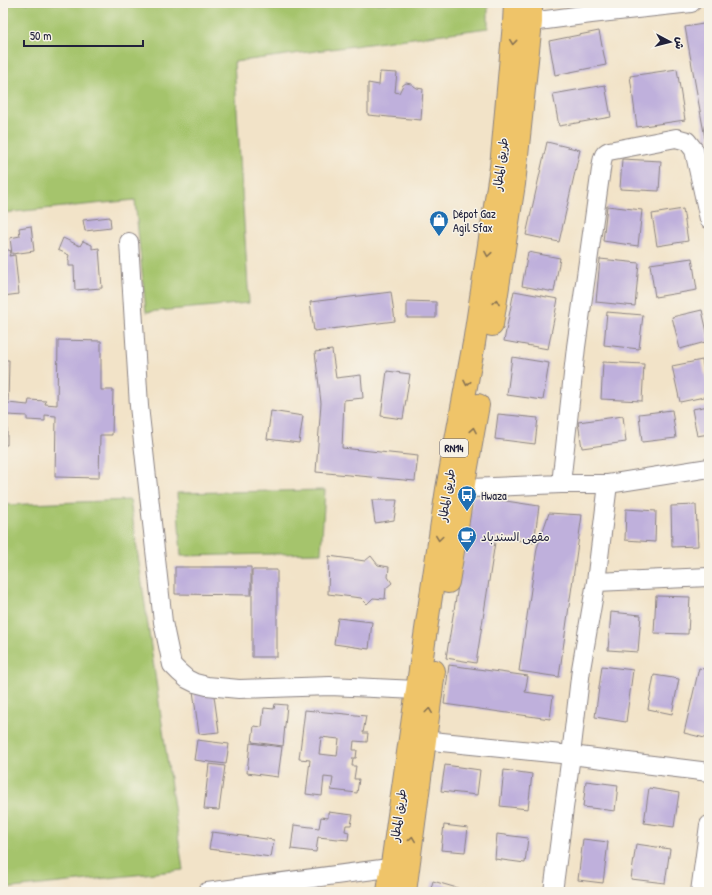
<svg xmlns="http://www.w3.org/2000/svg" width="712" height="895" font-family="'Patrick Hand','Playpen Sans Arabic',sans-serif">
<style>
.green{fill:#a5c46c;stroke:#647354}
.building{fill:#bfb0dc;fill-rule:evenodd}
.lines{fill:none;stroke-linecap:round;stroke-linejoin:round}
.minor-casing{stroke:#8a8282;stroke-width:20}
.major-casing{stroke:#8a8282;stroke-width:24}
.minor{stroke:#fff;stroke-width:18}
.major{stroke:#efc469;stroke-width:22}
.oneway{stroke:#887352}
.labels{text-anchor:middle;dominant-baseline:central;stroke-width:3;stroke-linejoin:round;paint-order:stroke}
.shield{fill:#f7f3e8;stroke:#62616f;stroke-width:1}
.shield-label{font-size:11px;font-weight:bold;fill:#22223b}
.street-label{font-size:12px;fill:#22223b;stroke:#f7f3e8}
.poi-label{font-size:12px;fill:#22223b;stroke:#f7f3e8;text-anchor:start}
</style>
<rect width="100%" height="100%" fill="#f7f3e8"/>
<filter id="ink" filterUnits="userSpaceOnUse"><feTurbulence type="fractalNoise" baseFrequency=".025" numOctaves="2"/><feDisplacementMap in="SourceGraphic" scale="8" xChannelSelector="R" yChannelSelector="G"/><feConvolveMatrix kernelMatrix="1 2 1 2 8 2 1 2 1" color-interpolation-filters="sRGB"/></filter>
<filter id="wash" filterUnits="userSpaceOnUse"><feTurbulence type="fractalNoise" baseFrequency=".012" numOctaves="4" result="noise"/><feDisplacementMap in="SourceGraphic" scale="16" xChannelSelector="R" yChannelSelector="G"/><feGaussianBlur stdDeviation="0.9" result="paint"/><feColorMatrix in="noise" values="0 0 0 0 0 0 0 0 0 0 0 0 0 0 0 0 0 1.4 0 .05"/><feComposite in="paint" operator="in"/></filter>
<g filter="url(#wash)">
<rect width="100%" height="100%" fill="#f2e3c8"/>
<path class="green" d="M 3,3 L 488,3 L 488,28 L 234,62 L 249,303 L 146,312 L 135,200 L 3,213 Z
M 325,490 L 321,553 L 181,556 L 177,493 Z
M 130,500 L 183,870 L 3,889 L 3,505 Z"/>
<g id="blocks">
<path class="building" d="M 709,23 L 709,155 L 708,155 L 685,27 Z
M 599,31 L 606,65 L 555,75 L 549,41 Z
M 677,69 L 685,120 L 637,127 L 630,76 Z
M 380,72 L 397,73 L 395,92 L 399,93 L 403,85 L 406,83 L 411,84 L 417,88 L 423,89 L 421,120 L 368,115 L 368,83 L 379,85 Z
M 605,85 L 611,117 L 559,126 L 553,94 Z
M 547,142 L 580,150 L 559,242 L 526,235 Z
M 622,159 L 661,161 L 659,191 L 620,189 Z
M 607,206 L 642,210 L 638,246 L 603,241 Z
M 683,209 L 688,241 L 657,246 L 652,214 Z
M 110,217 L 111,228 L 85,231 L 83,220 Z
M 31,226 L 34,251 L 12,254 L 10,238 L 20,236 L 19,228 Z
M 63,238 L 80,246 L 83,241 L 92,245 L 92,249 L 99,248 L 102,288 L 75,290 L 74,266 L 69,266 L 69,260 L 68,259 L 69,255 L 58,250 Z
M 3,248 L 11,251 L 9,256 L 15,255 L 19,294 L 3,296 Z
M 528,252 L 560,258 L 554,292 L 522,286 Z
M 692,258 L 697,290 L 655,297 L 650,264 Z
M 600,259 L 639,263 L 635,306 L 596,302 Z
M 514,291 L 558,299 L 548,349 L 504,341 Z
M 391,292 L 395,321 L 314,331 L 310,302 Z
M 407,301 L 436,302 L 436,318 L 407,318 Z
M 702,310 L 709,341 L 680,349 L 672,317 Z
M 607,312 L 643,315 L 639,349 L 604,345 Z
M 58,340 L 101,341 L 101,390 L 113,390 L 112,435 L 100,435 L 99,478 L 55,477 L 56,416 L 45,415 L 45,421 L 27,420 L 27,416 L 7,415 L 7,445 L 3,445 L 3,360 L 9,360 L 8,403 L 28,405 L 29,400 L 46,401 L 45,404 L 57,405 Z
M 332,350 L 336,378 L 361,375 L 363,398 L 344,400 L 342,448 L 418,456 L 415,481 L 316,472 L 321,403 L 315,352 Z
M 512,357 L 549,363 L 543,400 L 507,395 Z
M 702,360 L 709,396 L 680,402 L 672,366 Z
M 603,362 L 644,364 L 642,401 L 601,399 Z
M 387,371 L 410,374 L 403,419 L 381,416 Z
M 709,406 L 709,434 L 697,436 L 692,409 Z
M 672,410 L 676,438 L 642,442 L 639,414 Z
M 271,411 L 303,416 L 299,443 L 267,439 Z
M 498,414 L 538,418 L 535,444 L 495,439 Z
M 623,416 L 626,442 L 582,448 L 578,422 Z
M 473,496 L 539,506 L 534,543 L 496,536 L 476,663 L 446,658 Z
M 372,500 L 397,500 L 394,520 L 375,523 Z
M 696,505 L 698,546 L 672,547 L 671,506 Z
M 626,509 L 656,511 L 655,542 L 625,540 Z
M 549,513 L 582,515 L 559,677 L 519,671 L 537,548 Z
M 329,556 L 365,561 L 371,556 L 378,565 L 389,567 L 388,577 L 392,583 L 386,588 L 385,599 L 373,598 L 367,604 L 361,598 L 328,594 Z
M 175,567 L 251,567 L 251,595 L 175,594 Z
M 252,570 L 277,570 L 277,657 L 252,657 Z
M 656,596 L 690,597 L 688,634 L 654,633 Z
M 611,612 L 641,615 L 638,652 L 608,650 Z
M 338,618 L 372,622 L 369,649 L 334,644 Z
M 449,665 L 528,676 L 525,692 L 553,696 L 550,719 L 444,704 Z
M 602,666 L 633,670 L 626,722 L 595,717 Z
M 699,668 L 709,670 L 709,739 L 684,733 Z
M 654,675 L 679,679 L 672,714 L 648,709 Z
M 213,689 L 219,732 L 199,734 L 193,691 Z
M 275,704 L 287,705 L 283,746 L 252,742 L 254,726 L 262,727 L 264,708 L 274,709 Z
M 305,710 L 366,716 L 363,733 L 368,733 L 367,742 L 354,741 L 353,750 L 357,750 L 356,758 L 353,758 L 352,766 L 356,766 L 354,779 L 359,779 L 357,793 L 331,790 L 333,778 L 324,777 L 322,796 L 306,794 L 310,760 L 299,759 ZM 321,737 L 339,739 L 337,756 L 319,754 Z
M 197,740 L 229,744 L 226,764 L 194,760 Z
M 250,743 L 282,747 L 278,777 L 247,773 Z
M 209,764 L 225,766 L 219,810 L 204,809 Z
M 445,765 L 480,770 L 477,795 L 441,791 Z
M 504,770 L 532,774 L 528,809 L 500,806 Z
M 586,781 L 618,785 L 615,811 L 583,807 Z
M 649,788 L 679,793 L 674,827 L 644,823 Z
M 328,812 L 353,815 L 351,825 L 346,825 L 345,831 L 349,832 L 348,840 L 318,837 L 316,852 L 291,849 L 294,825 L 319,828 L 321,817 L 328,818 Z
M 444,825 L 468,828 L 465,852 L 441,850 Z
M 212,832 L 274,840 L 271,857 L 209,849 Z
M 497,834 L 528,838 L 525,863 L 495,859 Z
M 583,839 L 608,842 L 603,883 L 578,880 Z
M 636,844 L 670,849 L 665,883 L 631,879 Z
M 433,881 L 464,890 L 464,892 L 430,892 Z"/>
</g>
</g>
<g filter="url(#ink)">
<use href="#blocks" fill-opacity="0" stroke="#8a8282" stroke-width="1"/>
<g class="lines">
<g class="minor-casing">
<path id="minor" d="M 531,22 L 591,14 L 691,3
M 129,242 L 139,406 L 163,622 L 172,665 L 179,672 L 187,679 L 195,683 L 207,686 L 239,689 L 330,686 L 417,690
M 561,484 L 576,347 L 602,162 C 603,156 604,153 609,151 L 676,138 L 687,141 L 694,150 L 709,219
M 449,489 L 561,484 L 608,484 L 709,468
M 596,582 L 709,577
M 412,739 L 571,755 L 709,772
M 207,892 L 404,866
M 553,892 L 571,755 L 581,669 L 596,582 L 608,484
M 700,892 L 709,825"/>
</g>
<g class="major-casing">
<path id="major" d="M 492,325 L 514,184 L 531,22 L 531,3
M 448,582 L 463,489 L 478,405
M 388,892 L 417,690 L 447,489 L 474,343 L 501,167 L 514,23 L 515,3
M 405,892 L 434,671"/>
</g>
<use href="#minor" class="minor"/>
<use href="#major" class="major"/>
</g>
<defs><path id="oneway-chevron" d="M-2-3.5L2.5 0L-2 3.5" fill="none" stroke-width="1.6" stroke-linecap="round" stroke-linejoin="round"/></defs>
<g class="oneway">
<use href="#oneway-chevron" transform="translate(513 42) rotate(96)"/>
<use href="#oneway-chevron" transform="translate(488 254) rotate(99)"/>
<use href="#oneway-chevron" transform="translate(496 302) rotate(-80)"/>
<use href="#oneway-chevron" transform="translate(467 383) rotate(101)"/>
<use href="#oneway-chevron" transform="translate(473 430) rotate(-80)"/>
<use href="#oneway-chevron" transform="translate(439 538) rotate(98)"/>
<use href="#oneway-chevron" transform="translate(429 711) rotate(-83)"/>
<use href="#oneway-chevron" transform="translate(412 839) rotate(-82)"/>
</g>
</g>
<defs>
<g id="shop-pin" transform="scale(1)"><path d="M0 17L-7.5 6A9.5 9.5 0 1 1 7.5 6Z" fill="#1f6fb2" stroke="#f7f3e8"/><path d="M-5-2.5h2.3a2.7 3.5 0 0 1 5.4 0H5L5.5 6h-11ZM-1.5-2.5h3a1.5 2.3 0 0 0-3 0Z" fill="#fff"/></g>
<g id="bus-pin" transform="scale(1)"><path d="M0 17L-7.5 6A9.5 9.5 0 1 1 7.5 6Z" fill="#1f6fb2" stroke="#f7f3e8"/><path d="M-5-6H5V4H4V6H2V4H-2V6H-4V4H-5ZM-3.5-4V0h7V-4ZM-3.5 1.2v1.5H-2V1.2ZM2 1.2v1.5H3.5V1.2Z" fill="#fff"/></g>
<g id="cafe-pin" transform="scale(1)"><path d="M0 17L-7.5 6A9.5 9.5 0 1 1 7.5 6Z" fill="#1f6fb2" stroke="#f7f3e8"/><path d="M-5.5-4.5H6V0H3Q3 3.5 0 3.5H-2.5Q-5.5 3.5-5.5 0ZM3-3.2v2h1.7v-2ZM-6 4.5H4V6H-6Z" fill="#fff"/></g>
</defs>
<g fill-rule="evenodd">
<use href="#shop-pin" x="439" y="220"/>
<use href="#bus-pin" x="467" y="495"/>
<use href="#cafe-pin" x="467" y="536"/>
</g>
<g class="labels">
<rect class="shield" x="440" y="439" width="28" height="18" rx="3"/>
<g class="shield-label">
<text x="454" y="448">RN14</text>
</g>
<g class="street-label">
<text transform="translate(500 164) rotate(-83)">طريق المطار</text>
<text transform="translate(446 495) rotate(-81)">طريق المطار</text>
<text transform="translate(398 815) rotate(-82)">طريق المطار</text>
</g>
<g class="poi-label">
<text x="453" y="213">Dépot Gaz<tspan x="453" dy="14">Agil Sfax</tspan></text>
<text x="481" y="495">Hwaza</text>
<text x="481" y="536">مقهى السندباد</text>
</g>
</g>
<rect width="712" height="895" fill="none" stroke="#f7f3e8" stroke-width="16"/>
<g transform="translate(670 42) rotate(97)" stroke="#f7f3e8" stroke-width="3" paint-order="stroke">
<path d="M0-3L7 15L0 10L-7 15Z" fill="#22223b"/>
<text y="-6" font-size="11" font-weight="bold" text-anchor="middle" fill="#22223b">ش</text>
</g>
<path d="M24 40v6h119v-6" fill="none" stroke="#22223b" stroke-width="2"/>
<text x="30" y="40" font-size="12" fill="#22223b" stroke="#f7f3e8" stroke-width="3" paint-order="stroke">50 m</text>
</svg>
